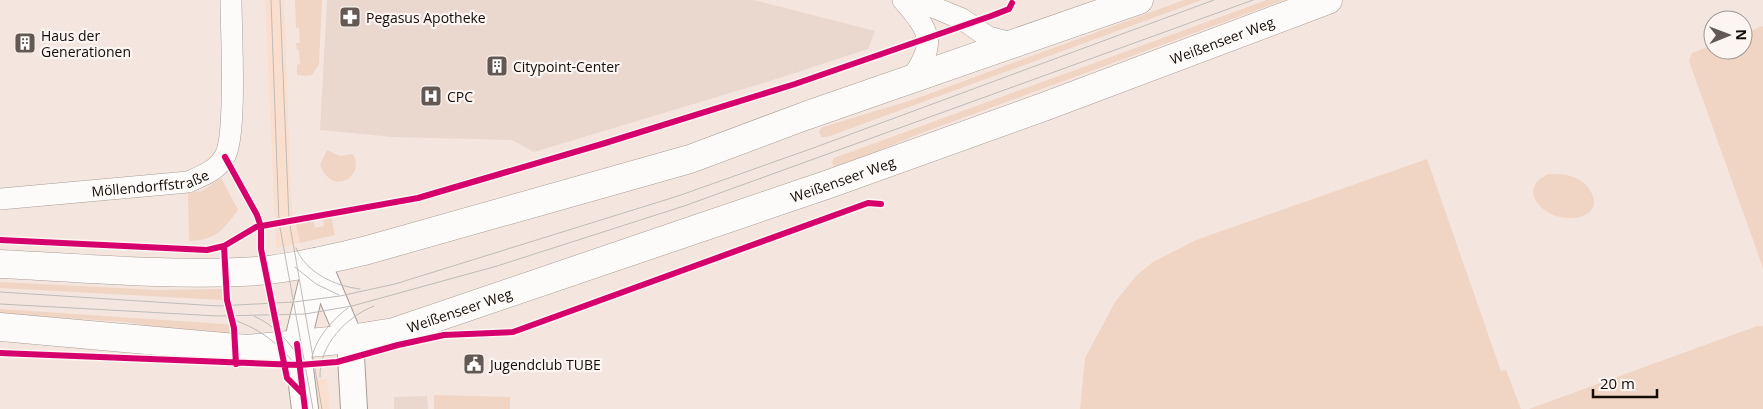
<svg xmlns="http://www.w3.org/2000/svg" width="1763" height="409" font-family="'Open Sans',sans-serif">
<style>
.commercial{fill:#ead7ce}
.built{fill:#fadfcf}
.green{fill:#f0d4c4}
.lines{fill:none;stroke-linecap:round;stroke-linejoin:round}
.minor-casing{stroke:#a89d96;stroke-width:22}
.tertiary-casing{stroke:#a89d96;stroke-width:28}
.secondary-casing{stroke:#a89d96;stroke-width:29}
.minor{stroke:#fdfbfa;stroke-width:21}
.tertiary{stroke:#fdfbfa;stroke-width:26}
.secondary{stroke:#fdfbfa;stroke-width:28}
.tram{stroke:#bebbb9;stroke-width:1}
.cycleway-casing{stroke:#fcf5f2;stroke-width:9}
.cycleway{stroke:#d6006c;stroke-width:6}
.labels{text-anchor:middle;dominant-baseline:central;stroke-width:4.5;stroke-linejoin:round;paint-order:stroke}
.poi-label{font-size:14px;fill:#160c06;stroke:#fcf5f2;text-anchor:start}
.street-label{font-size:14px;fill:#160c06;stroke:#fcf5f2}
</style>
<rect width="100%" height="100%" fill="#f4e6de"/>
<path class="commercial" d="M 327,0 L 754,0 L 875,31 L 868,49 L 770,81 L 534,152 L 512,140 L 393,137 L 320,130 Z
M 427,396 L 428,409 L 394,409 L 394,397 Z"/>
<path class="built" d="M 265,0 L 284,0 L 291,195 L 293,215 L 300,243 L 276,248 Z
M 327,379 L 330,409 L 309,409 L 310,380 Z"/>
<path class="green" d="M 295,0 L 322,0 L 319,64 L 312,75 L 305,76 L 297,75 L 297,65 L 300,64 L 299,50 L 297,50 L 296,43 L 300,43 L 299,28 L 296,28 Z
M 1184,0 L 1202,0 L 827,137 L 821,137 L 819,131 L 823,127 L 915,99 Z
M 1267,0 L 1284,0 L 919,134 L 839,167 L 834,167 L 832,162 L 834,158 Z
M 1763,26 L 1763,268 L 1689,61 L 1692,53 L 1713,45 L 1713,50 L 1743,50 L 1743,34 Z
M 327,150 L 340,156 L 353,154 C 366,177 332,197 320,165 Z
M 1427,159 L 1501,371 L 1506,370 L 1521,409 L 1080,409 L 1085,358 L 1115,302 L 1137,275 L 1153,262 L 1196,240 Z
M 1549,174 C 1559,174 1567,174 1576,178 C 1592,185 1605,210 1580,217 C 1547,225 1512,189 1549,174 Z
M 221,178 L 238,210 C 222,231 216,240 189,241 L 188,193 L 202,191 Z
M 331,216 L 335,235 L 300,243 L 295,221 L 313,217 L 315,228 L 324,226 L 323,218 Z
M 0,282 L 158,290 L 225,289 L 224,300 L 0,288 Z
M 0,309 L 224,324 L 232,325 L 232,339 L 125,322 L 0,314 Z
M 1757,326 L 1763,326 L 1763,409 L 1529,409 Z
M 434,395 L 510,397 L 510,409 L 434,409 Z"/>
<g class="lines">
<g class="minor-casing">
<g id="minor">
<path d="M 903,0 C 931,33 937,42 911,79"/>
<path d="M 916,0 L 962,19 L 988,37 L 1016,44"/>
<path id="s1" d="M 0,199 L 188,182 C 202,176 218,170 225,156 C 237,135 231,30 231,0"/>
</g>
</g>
<g class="tertiary-casing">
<path id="tertiary" d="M 317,261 L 350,339 L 354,409
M 305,409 L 297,344 L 317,261"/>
</g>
<g class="secondary-casing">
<g id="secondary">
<path d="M 0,264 C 80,268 160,275 240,272 C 281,271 324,260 364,251 L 690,159 L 805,116 L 1139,0"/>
<path id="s2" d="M 0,327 L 247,349 L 350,339 L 394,332 L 829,184 L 1046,106 L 1328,0"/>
</g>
</g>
<use href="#minor" class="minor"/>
<use href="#tertiary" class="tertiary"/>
<use href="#secondary" class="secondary"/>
<path class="tram" d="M 271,0 L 279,222 L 313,409
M 280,0 L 289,220 L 322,409
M 296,248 C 306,273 335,286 360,289
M 295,267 L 316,284 L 339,295
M 0,292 L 218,306 L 294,302 L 340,296 L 395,284 L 678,196 L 816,147 L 1214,0
M 0,304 L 218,316 L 305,314 L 352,306 L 497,266 L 684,206 L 1253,0
M 254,316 C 275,326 290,341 301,362
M 227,318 C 257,326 281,344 299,370
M 312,357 C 316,338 333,319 348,308
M 320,377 C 319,345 346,317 374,306"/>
<g class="cycleway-casing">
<path id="cycleway" d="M 225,157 L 257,215 L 261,227 L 261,249 L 287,378 L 302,393
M 0,240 L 207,250 L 224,246 L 256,227 L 418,198 L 602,144 L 795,84 L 991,16 L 1009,9 L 1012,3
M 224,246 L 227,300 L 234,328 L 236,364
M 297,344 L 305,409
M 0,353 L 299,365 L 337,362 L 398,345 L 444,335 L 513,332 L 868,203 L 881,204"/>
</g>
<use href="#cycleway" class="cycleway"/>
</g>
<defs>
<g id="pharmacy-square" transform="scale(1.125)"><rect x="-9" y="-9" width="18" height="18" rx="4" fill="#645852" stroke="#fcf5f2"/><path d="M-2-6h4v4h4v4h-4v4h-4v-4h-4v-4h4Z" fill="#fff"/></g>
<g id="building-square" transform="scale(1.125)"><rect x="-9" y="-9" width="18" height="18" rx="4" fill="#645852" stroke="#fcf5f2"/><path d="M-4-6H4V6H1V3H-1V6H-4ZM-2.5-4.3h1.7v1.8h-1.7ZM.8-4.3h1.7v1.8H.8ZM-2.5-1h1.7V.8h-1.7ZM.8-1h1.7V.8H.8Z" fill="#fff"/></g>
<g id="hospital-square" transform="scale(1.125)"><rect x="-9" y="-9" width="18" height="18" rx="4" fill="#645852" stroke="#fcf5f2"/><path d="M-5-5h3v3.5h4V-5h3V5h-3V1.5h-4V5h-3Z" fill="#fff"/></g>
<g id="civic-square" transform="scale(1.125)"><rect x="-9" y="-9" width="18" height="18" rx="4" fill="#645852" stroke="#fcf5f2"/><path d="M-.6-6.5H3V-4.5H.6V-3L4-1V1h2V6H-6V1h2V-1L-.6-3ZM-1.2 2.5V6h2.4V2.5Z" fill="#fff"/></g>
</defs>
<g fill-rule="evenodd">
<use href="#pharmacy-square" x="350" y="17"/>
<use href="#building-square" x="25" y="43"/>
<use href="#building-square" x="497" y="66"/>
<use href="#hospital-square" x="431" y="96"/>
<use href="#civic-square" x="474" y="364"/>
</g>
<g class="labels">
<g class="poi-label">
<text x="366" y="17">Pegasus Apotheke</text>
<text x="41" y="35">Haus der<tspan x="41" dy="16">Generationen</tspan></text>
<text x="513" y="66">Citypoint-Center</text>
<text x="447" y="96">CPC</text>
<text x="490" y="364">Jugendclub TUBE</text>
</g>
<g class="street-label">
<text stroke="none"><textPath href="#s2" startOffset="1274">Weißenseer Weg</textPath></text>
<text stroke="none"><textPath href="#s2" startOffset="870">Weißenseer Weg</textPath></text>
<text stroke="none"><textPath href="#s1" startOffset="151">Möllendorffstraße</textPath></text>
<text stroke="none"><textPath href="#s2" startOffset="465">Weißenseer Weg</textPath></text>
</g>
</g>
<g transform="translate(1728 35) rotate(89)"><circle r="24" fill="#fcf5f2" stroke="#a09894"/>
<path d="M0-4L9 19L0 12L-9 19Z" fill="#645852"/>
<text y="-8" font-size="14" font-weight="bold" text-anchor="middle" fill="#160c06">N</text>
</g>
<path d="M1593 389v8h64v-8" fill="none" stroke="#160c06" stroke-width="2.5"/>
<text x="1600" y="389" font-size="15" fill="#160c06" stroke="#fcf5f2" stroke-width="4" paint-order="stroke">20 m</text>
</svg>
